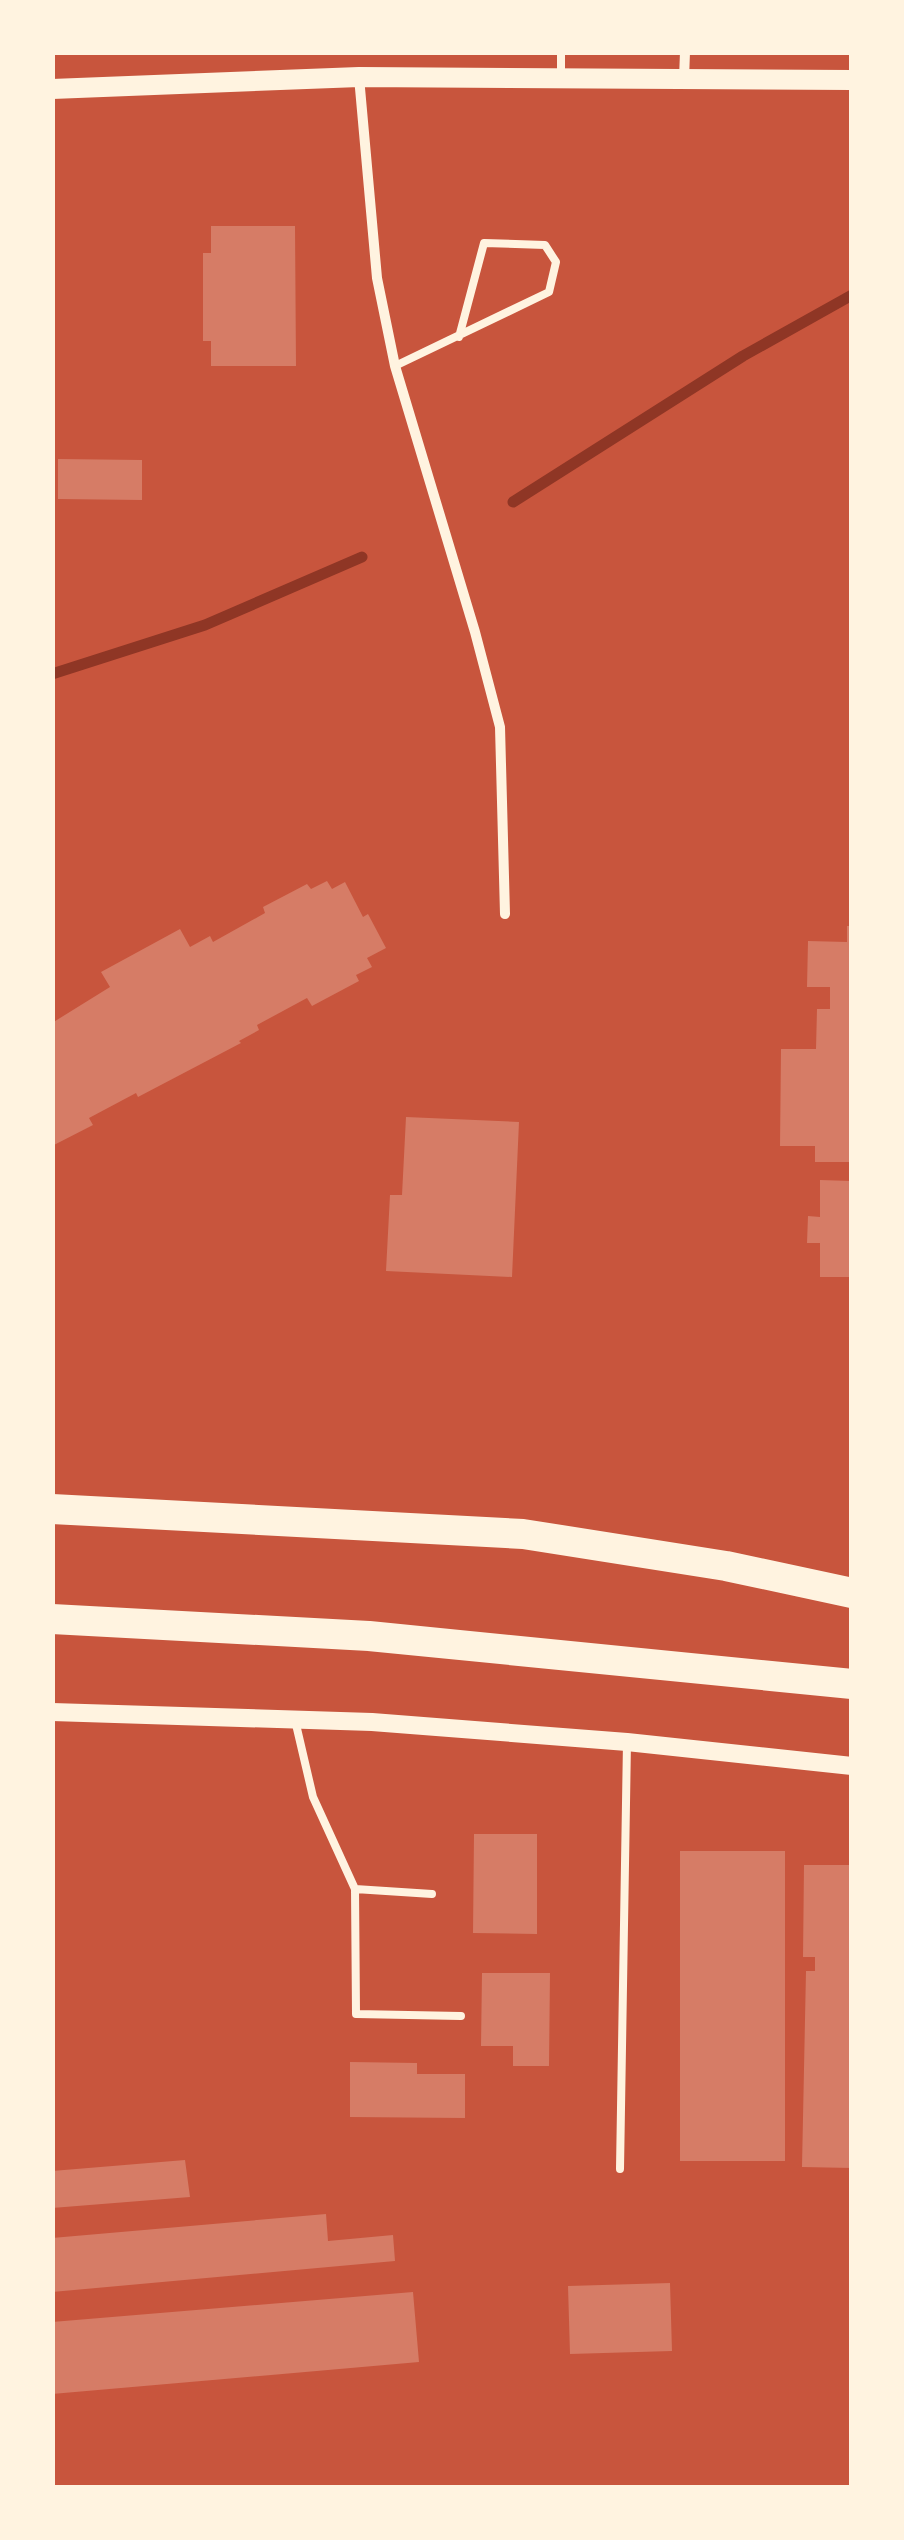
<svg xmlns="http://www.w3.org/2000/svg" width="904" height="2540" font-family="'Varela Round',sans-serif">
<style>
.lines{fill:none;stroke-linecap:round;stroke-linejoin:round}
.stream{stroke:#8f3625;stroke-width:11}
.building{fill:#d67c66}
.service{stroke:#fff3e0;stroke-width:8}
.minor{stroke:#fff3e0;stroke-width:10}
.tertiary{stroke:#fff3e0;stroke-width:18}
.secondary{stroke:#fff3e0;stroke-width:20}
.motorway{stroke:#fff3e0;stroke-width:30}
</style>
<rect width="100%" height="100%" fill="#c8553d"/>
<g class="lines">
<path class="stream" d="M 513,502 L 743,356 L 852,295
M 52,674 L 205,625 L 362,557"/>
</g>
<path class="building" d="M 211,226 L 295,226 L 296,366 L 211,366 L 211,341 L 203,341 L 203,253 L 211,253 Z
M 58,459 L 142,460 L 142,500 L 58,499 Z
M 327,881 L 332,889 L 345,882 L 363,917 L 368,914 L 386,948 L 367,958 L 372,967 L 356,975 L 359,981 L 312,1006 L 307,998 L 257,1025 L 259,1030 L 239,1041 L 241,1043 L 138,1097 L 136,1093 L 89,1118 L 93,1125 L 52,1146 L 52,1023 L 110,987 L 101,972 L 180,929 L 190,947 L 210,936 L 213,942 L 265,913 L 263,907 L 307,884 L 311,889 Z
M 847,926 L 852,926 L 852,1162 L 815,1162 L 815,1146 L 780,1146 L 781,1049 L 816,1049 L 817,1009 L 830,1009 L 830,987 L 807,987 L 808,941 L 847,942 Z
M 406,1117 L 519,1122 L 512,1277 L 386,1271 L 390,1195 L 402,1195 Z
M 820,1180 L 852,1181 L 852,1277 L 820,1277 L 820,1243 L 807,1243 L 808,1216 L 820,1217 Z
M 474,1834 L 537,1834 L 537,1934 L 473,1933 Z
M 680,1851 L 785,1851 L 785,2161 L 680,2161 Z
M 804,1865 L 852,1865 L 852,2168 L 802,2167 L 806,1971 L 815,1971 L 815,1957 L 803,1957 Z
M 482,1973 L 550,1973 L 549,2066 L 513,2066 L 513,2046 L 481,2046 Z
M 350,2062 L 417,2063 L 417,2074 L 465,2074 L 465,2118 L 350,2117 Z
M 185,2160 L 190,2197 L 52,2208 L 52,2171 Z
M 326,2214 L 328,2241 L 393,2235 L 395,2261 L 52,2292 L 52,2238 Z
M 670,2283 L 672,2351 L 570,2354 L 568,2286 Z
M 413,2292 L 419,2362 L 52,2394 L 52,2322 Z"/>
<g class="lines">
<path class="service" d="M 561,77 L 561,52
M 395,366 L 549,292 L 556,262 L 545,245 L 484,243 L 459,337
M 295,1720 L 313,1797 L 355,1889 L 356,2014 L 461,2016
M 355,1889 L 432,1894
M 620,2169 L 627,1742"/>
<path class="minor" d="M 359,77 L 377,278 L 395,366 L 475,632 L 500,727 L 505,914
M 684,79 L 685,52"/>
<path class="tertiary" d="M 52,1712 L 372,1722 L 627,1742 L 852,1766"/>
<path class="secondary" d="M 52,89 L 359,77 L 852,80"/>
<path class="motorway" d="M 52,1509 L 523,1534 L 726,1566 L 852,1593
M 52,1619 L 369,1636 L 852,1684"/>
</g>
<rect width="904" height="2540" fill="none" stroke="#fff3e0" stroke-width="110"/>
</svg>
